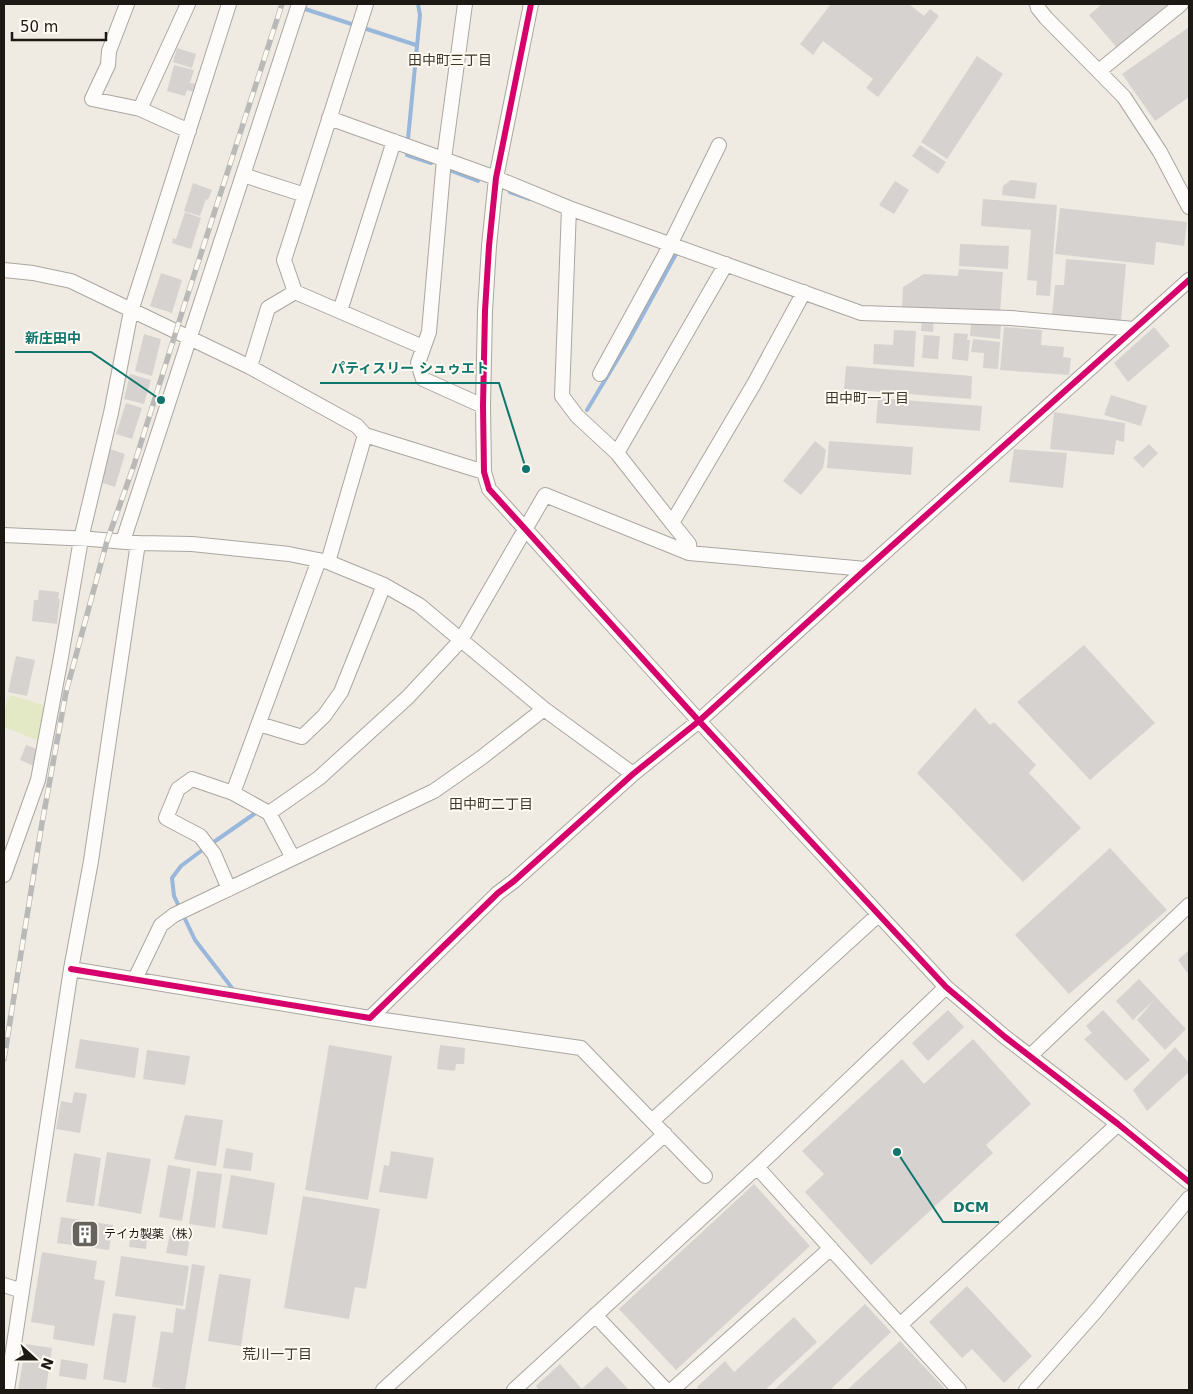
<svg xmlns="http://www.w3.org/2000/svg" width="1193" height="1394" font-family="'DejaVu Sans','Noto Sans JP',sans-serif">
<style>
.green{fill:#e3e9c5}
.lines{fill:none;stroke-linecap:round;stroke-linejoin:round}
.stream{stroke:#98b7db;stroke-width:4}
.building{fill:#d6d2d0}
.minor-casing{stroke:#aaa6a0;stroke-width:16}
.minor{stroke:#fdfcfb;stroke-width:14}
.rail-casing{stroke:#b9b9b7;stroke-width:5.5}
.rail{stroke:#fef9f1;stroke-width:4;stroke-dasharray:11;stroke-linecap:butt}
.cycleway-casing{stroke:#fef9f1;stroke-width:9}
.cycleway{stroke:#d6006c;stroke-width:6}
.labels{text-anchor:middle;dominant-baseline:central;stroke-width:4;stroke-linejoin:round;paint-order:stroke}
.poi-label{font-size:12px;fill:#1c1914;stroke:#fef9f1;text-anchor:start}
.neighbourhood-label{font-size:14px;fill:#3d372c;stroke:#fef9f1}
.leader{fill:none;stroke:#0f766e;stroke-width:2}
.callout-dot{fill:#0f766e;stroke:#fef9f1;stroke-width:2}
.callout-label{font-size:14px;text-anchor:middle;font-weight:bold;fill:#0f766e;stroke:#fef9f1;stroke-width:4;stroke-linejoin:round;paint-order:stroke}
</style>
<rect width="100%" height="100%" fill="#efebe3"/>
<path class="green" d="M 10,695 L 47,706 L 39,741 L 4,727 L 4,712 Z"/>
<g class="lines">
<path class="stream" d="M 302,8 L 416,45
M 408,139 L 420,15 L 418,4
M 407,155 L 431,163
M 449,170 L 478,181
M 510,192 L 530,199
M 587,410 L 628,342 L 676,254 L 674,253
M 211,844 L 257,812
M 205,848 L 181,866 L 172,878 L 174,896 L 195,940 L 232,988"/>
</g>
<path class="building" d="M 831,4 L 909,4 L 924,16 L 930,9 L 939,16 L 878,97 L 866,88 L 873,79 L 823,41 L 813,55 L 800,44 Z
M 1102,4 L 1168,4 L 1117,48 L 1089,15 Z
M 1189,27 L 1189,97 L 1155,121 L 1122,74 Z
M 177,48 L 196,54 L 192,68 L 173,62 Z
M 977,56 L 1003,74 L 947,159 L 921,142 Z
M 174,65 L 194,70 L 190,83 L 197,84 L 194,92 L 187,90 L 185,96 L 167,91 Z
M 920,145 L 946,162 L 938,174 L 912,156 Z
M 1011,180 L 1037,183 L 1035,199 L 1002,195 L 1003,186 Z
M 895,181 L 909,190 L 894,214 L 879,205 Z
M 193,183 L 212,190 L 208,200 L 206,199 L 200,216 L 184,211 Z
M 983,199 L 1057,205 L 1050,296 L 1036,295 L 1037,281 L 1027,280 L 1031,230 L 981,226 Z
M 1060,208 L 1187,222 L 1184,246 L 1156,242 L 1154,265 L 1055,254 Z
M 185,212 L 201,218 L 191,249 L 172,243 L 173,238 L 176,239 Z
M 960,244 L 1009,246 L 1008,269 L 959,266 Z
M 1066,259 L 1126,264 L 1121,321 L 1052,315 L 1055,285 L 1064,285 Z
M 959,269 L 1003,272 L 1000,312 L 902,307 L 903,287 L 924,274 L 958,276 Z
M 161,273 L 182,280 L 172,313 L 150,306 Z
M 922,319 L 934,320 L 933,332 L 921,331 Z
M 971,322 L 1001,325 L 1000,339 L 970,336 Z
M 1004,327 L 1042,330 L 1041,345 L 1064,347 L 1063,357 L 1071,358 L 1069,375 L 1000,370 Z
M 1154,327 L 1170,346 L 1128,382 L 1114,363 Z
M 894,330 L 916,331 L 914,367 L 873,364 L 874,344 L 893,345 Z
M 954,333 L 968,334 L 967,340 L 970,340 L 968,361 L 952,359 Z
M 144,334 L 161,339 L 152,376 L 135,371 Z
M 924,335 L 940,336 L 938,359 L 922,358 Z
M 973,339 L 1000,342 L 998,369 L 983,368 L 984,353 L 971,352 Z
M 846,366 L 972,376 L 971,399 L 844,389 Z
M 130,374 L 151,380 L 144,404 L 124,399 Z
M 1111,395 L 1147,406 L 1141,426 L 1104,415 Z
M 878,398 L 982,406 L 980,431 L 876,423 Z
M 126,403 L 142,408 L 132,439 L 116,434 Z
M 1054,412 L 1125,423 L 1124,442 L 1116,440 L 1114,455 L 1050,449 Z
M 815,441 L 826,450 L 823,468 L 801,495 L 783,481 Z
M 829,441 L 913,447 L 911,475 L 827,468 Z
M 1149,444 L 1158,453 L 1143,468 L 1133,458 Z
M 110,449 L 125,454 L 115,487 L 100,482 Z
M 1014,449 L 1067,453 L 1063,488 L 1009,482 Z
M 39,590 L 59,592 L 58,599 L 60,599 L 57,624 L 32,621 L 34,600 L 38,600 Z
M 1084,645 L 1155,723 L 1090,780 L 1017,702 Z
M 16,656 L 35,660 L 27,696 L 8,692 Z
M 975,708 L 990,725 L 994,722 L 1036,765 L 1029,773 L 1081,828 L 1023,882 L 917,773 Z
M 26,745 L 37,749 L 35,754 L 39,756 L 34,766 L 20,760 Z
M 1110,848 L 1167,910 L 1069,994 L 1015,935 Z
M 1189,950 L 1189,975 L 1178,960 Z
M 1139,979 L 1186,1029 L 1165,1050 L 1137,1020 L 1154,1000 L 1133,1020 L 1116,1001 Z
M 948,1010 L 964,1027 L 928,1061 L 912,1043 Z
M 1103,1010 L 1150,1060 L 1126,1081 L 1084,1039 L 1092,1033 L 1086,1026 Z
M 80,1039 L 139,1048 L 135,1078 L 75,1068 Z
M 973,1039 L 1031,1104 L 986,1145 L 993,1153 L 871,1265 L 805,1192 L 824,1174 L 802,1151 L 902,1059 L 924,1084 Z
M 329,1045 L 392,1056 L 368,1200 L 305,1190 Z
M 440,1045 L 465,1048 L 464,1064 L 456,1064 L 455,1071 L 437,1069 Z
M 1175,1047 L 1189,1063 L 1189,1072 L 1147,1111 L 1133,1090 Z
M 147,1050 L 190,1056 L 185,1085 L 143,1079 Z
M 74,1092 L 87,1094 L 80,1133 L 56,1129 L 61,1101 L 72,1103 Z
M 185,1115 L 223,1120 L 216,1166 L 174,1159 Z
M 226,1148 L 253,1153 L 251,1171 L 223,1168 Z
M 391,1151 L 434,1158 L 427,1199 L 379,1192 L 384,1165 L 389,1166 Z
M 107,1152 L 151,1159 L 141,1214 L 98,1206 Z
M 74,1153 L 101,1158 L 94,1206 L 66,1202 Z
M 168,1165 L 191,1169 L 182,1221 L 159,1217 Z
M 197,1171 L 222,1174 L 215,1228 L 189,1224 Z
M 231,1175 L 275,1183 L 267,1235 L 222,1228 Z
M 754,1184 L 810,1246 L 676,1370 L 619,1309 Z
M 303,1196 L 380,1209 L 366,1289 L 355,1287 L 349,1319 L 284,1308 Z
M 61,1217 L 113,1225 L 109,1250 L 57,1243 Z
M 170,1234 L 190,1237 L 187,1256 L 166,1253 Z
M 130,1236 L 147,1238 L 146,1249 L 129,1247 Z
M 42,1252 L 97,1261 L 94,1279 L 105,1281 L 94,1346 L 53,1339 L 55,1326 L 31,1322 Z
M 121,1256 L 189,1266 L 183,1306 L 115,1296 Z
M 192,1264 L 205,1266 L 185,1390 L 171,1390 L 152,1387 L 161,1331 L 173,1333 L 176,1308 L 185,1310 Z
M 219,1274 L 251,1279 L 241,1346 L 208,1341 Z
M 967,1286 L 1032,1356 L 1004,1383 L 972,1349 L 962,1358 L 929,1322 Z
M 865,1304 L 891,1332 L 830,1390 L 774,1390 Z
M 113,1313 L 136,1316 L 126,1383 L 103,1379 Z
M 794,1317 L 817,1342 L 765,1390 L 699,1390 L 697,1387 L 725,1361 L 734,1372 Z
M 900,1341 L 946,1390 L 847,1390 Z
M 26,1344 L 52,1348 L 46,1390 L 18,1390 Z
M 61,1359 L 88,1364 L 86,1380 L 59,1376 Z
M 560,1364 L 582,1389 L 607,1366 L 628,1389 L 626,1390 L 539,1390 L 536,1386 Z"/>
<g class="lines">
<g class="minor-casing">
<path id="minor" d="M 127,4 L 109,51 L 108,65 L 92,99 L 140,109 L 189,131
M 366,4 L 284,260 L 295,292 L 423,347
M 465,4 L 444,159 L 429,332 L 418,363 L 423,379 L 483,406
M 531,4 L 496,178 L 489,246 L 485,311 L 483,406 L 484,472 L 489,489 L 699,721 L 946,987 L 1005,1037 L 1118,1124 L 1189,1182
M 1037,4 L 1038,8 L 1046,18 L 1124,97 L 1160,152 L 1189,207
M 1099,71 L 1181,4
M 140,109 L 188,4
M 329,118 L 496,178 L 569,208 L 861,313 L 1011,318 L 1134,329
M 243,175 L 305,195
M 569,208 L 562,396 L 577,416 L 617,453 L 672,523 L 754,384 L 804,292
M 4,270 L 33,273 L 71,281 L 250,367 L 357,426 L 365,435 L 484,472
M 340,311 L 394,141
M 250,367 L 268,308 L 295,292
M 600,374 L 664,257 L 719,145
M 617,453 L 726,264
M 672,523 L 689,544 L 690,553
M 4,535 L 91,539 L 138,543 L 192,544 L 289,554 L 328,562 L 384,585 L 419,605 L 544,709 L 633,774
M 123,541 L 299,4
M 328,562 L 365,435
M 259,724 L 302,737 L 324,716 L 341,692 L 384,585
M 233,793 L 319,560
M 269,813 L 319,778 L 408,697 L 461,640 L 545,495 L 689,553 L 866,569
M 4,875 L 38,780 L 61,657 L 81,539 L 111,413 L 131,311 L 229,4
M 229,889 L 214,854 L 200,836 L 166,818 L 178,789 L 192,779 L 233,793 L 269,813 L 293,858
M 71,969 L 370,1018 L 498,893 L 514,881 L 633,774 L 699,721 L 866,569 L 1189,280
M 135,979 L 161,925 L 174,915 L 434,791 L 481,758 L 544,709
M 370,1018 L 581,1048 L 705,1176
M 1030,1056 L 1189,905
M 652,1121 L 878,915
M 757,1167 L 959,1390
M 4,1285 L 22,1291
M 595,1315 L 666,1390
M 900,1325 L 1118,1124
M 7,1390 L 71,969 L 91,861 L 138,543
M 383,1390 L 665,1134
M 514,1390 L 757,1167 L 946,987
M 672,1390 L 831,1248
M 1026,1390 L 1095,1312 L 1189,1198"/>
</g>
<use href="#minor" class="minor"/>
<g class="rail-casing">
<path id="rail" d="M 4,1059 L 41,829 L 66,692 L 88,611 L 107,541 L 134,465 L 184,306 L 282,4"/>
</g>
<use href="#rail" class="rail"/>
<g class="cycleway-casing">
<path id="cycleway" d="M 531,4 L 496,178 L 489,246 L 485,311 L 483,406 L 484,472 L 489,489 L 699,721 L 946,987 L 1005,1037 L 1118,1124 L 1189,1182
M 71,969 L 370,1018 L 498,893 L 514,881 L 633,774 L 699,721 L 866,569 L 1189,280"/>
</g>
<use href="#cycleway" class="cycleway"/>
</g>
<defs>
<g id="building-square" transform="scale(1.4375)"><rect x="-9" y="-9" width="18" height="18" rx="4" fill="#66625c" stroke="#fef9f1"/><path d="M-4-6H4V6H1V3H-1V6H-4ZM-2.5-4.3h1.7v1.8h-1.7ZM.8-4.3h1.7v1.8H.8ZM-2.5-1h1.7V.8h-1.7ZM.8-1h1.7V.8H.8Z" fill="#fff"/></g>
</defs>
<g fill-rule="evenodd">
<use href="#building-square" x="85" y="1234"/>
</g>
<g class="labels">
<g class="poi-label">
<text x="104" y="1234">テイカ製薬（株）</text>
</g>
<g class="neighbourhood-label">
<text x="450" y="60">田中町三丁目</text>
<text x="867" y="398">田中町一丁目</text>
<text x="491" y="804">田中町二丁目</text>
<text x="277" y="1354">荒川一丁目</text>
</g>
</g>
<path class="leader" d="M161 400L91 352H15M526 469L499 383H320M897 1152L943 1222H999"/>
<g class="callout-dot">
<circle cx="161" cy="400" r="5"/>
<circle cx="526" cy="469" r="5"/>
<circle cx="897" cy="1152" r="5"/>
</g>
<g class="callout-label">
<text x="53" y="343">新庄田中</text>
<text x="410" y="373">パティスリー シュゥエト</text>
<text x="971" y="1212">DCM</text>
</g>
<rect width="1193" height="1394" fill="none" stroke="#1c1914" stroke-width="10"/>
<g transform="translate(35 1359) rotate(111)" stroke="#fef9f1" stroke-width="4" paint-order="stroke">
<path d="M0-4L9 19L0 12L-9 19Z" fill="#1c1914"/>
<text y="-8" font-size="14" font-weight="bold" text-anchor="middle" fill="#1c1914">N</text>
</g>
<path d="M12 32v8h94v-8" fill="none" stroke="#1c1914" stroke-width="2.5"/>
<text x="20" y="32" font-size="15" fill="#1c1914" stroke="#fef9f1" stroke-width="4" paint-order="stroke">50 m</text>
</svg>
